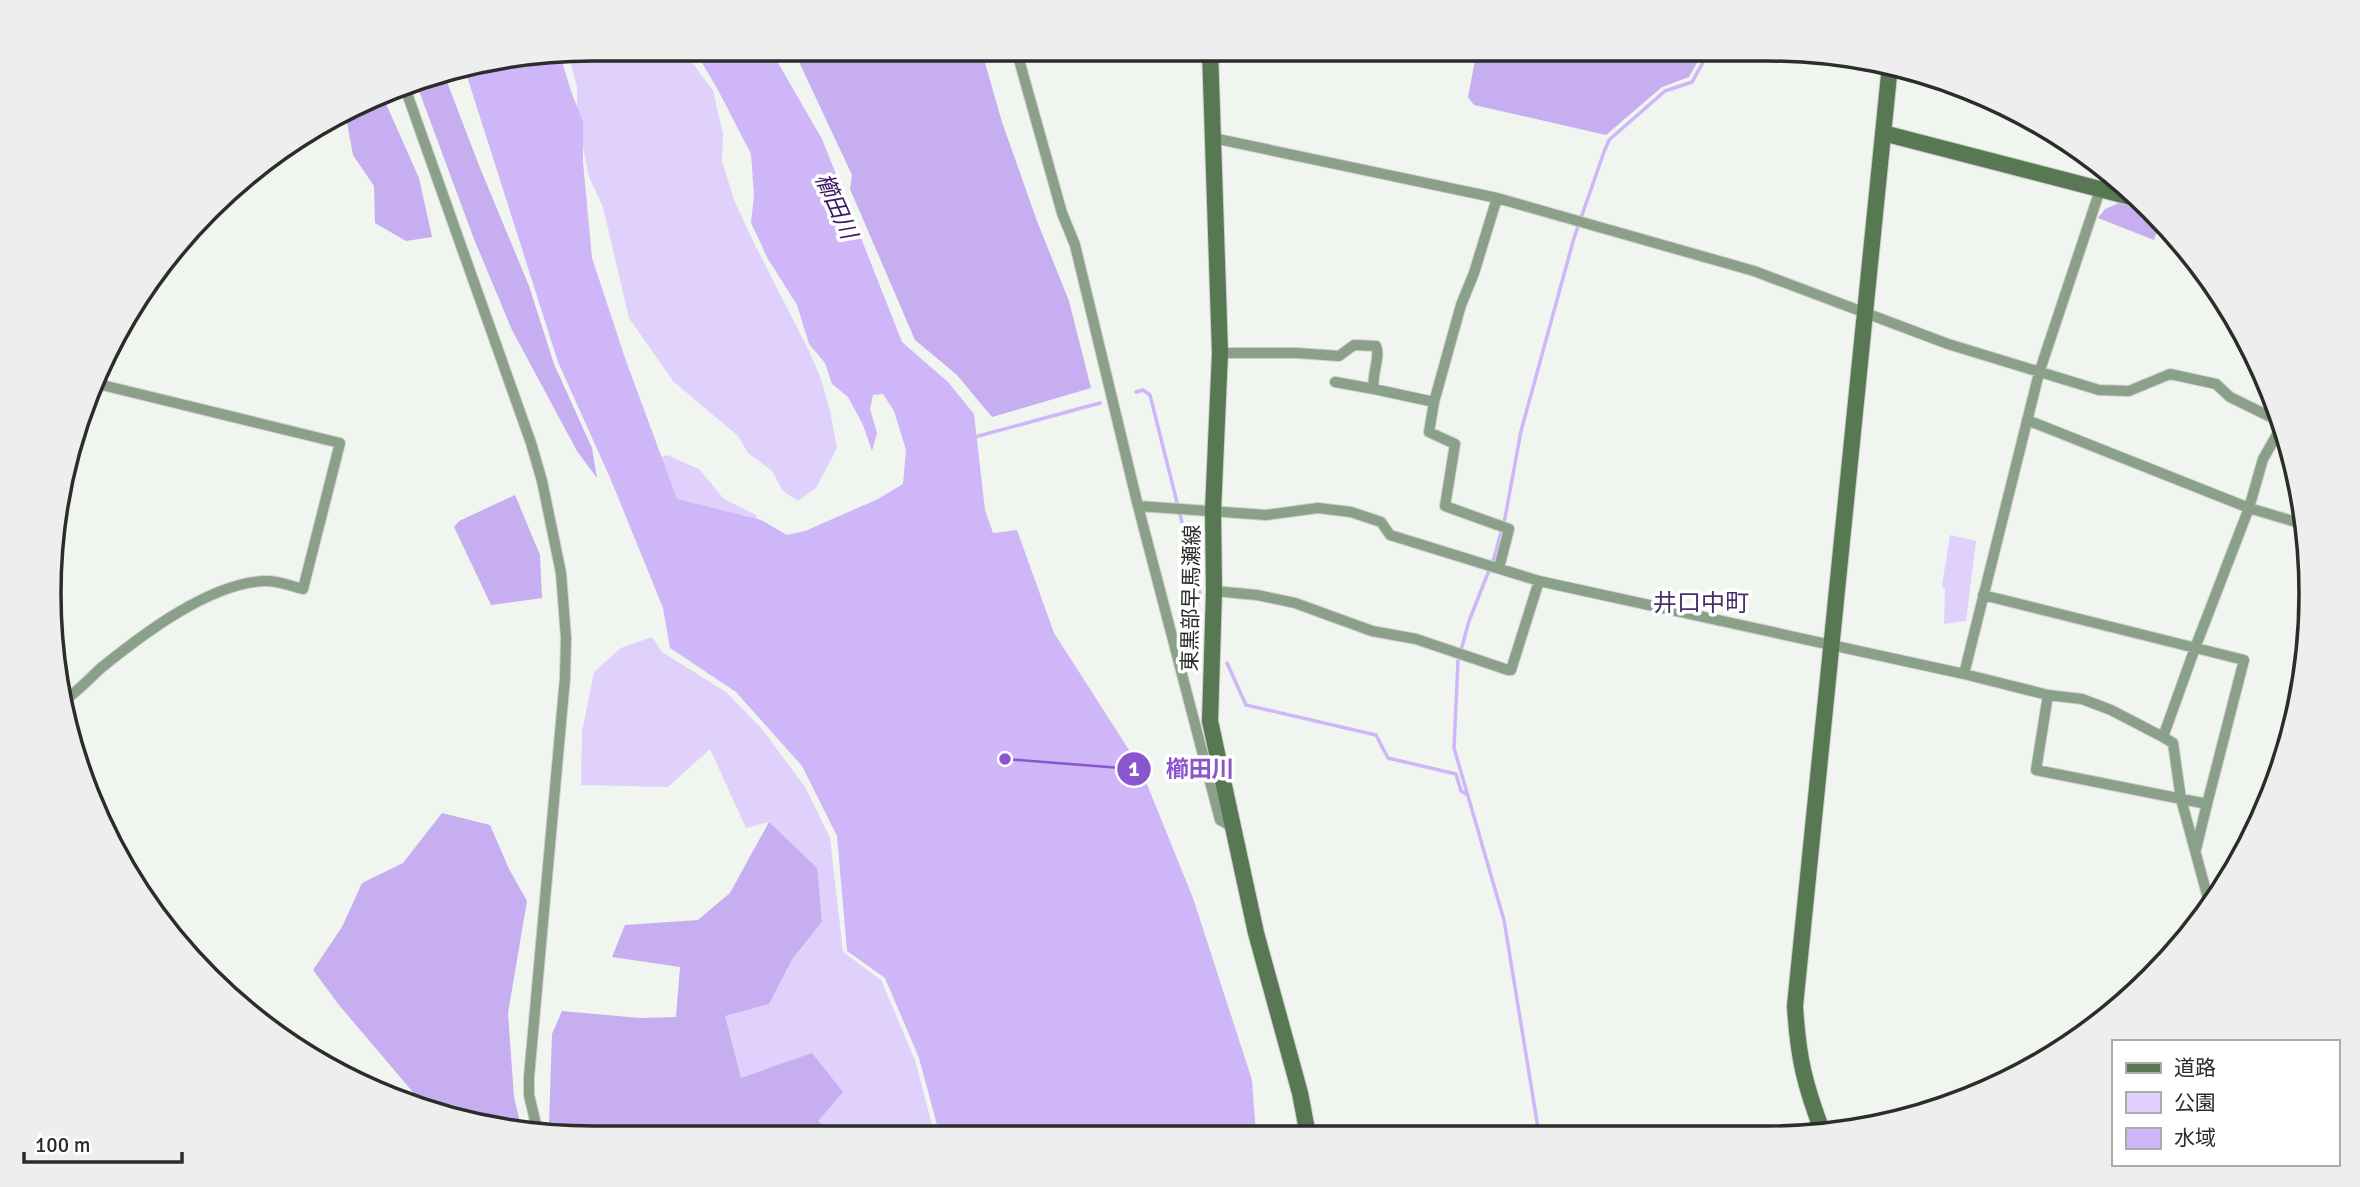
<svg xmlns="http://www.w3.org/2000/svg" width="2360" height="1187" font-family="Signika,'Noto Sans JP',sans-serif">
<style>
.green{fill:#dfd1fb}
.forest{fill:#c6aef1}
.water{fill:#ceb6f9}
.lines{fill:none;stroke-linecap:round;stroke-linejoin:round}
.stream{stroke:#ceb6f9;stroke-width:3.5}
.street-casing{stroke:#cdd1cc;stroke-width:12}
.secondary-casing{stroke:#cdd1cc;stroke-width:18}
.street{stroke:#8aa088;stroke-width:10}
.secondary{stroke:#587854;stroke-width:16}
.labels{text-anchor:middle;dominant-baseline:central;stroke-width:7;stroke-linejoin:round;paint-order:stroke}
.street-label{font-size:21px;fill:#2c2d2b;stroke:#fff}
.water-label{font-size:23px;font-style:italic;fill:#3c1864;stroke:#fff}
.quarter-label{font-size:24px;fill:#472f6a;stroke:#fff}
.rim{fill:none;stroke:#2c2d2b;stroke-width:3.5}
.leader{fill:none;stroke:#8a56ce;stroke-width:2.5}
.callout-dot{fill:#8a56ce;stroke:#fff;stroke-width:2.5}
.mark-label{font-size:21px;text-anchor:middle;font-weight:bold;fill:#fff}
.callout-label{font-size:23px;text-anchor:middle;font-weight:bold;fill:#8a56ce;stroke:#fff;stroke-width:7;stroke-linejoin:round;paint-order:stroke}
</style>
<rect width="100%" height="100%" fill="#f0f5ef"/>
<path class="green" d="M 594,49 L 686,49 L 687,55 L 713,91 L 723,134 L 722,161 L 734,200 L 753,241 L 809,351 L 821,379 L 830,411 L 837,448 L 816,488 L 798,501 L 783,491 L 772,471 L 748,453 L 738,436 L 673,381 L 629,318 L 603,207 L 589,177 L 577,118 L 577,87 L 568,53 Z
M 667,455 L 699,469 L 724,499 L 756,515 L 764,541 L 695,549 L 657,459 Z
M 1950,535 L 1976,541 L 1966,621 L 1944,624 L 1945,589 L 1942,586 Z
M 652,637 L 662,652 L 726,692 L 762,729 L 805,787 L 830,838 L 843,952 L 881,980 L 915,1060 L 935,1136 L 835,1136 L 818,1122 L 741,1078 L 724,1015 L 769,1004 L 793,958 L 822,922 L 769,822 L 746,828 L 710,749 L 668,787 L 581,785 L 582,732 L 594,672 L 621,648 Z"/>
<path class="forest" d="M 793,49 L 948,49 L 948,52 L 954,49 L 981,49 L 1002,122 L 1037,221 L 1069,301 L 1091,388 L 992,417 L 957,375 L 915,340 L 850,189 L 852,175 Z
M 1477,50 L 1704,50 L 1689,77 L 1662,87 L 1606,135 L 1474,105 L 1468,97 Z
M 444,74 L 478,163 L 529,286 L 554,364 L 592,448 L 597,478 L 577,451 L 512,330 L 474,239 L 415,80 Z
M 383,97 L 419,178 L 432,237 L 406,241 L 375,223 L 374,186 L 353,155 L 346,117 Z
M 2119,203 L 2151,211 L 2161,221 L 2154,240 L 2098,218 L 2105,209 Z
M 515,495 L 540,555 L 542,598 L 491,605 L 454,527 L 459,521 Z
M 442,813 L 490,825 L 509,869 L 527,901 L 508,1013 L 514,1097 L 522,1131 L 453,1120 L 428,1110 L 339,1005 L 313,970 L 342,927 L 362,883 L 403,863 Z
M 769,822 L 817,868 L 822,922 L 793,958 L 769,1004 L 725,1016 L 741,1078 L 812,1053 L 843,1092 L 818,1121 L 835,1136 L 554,1136 L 549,1123 L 552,1034 L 562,1011 L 640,1018 L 676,1017 L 680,967 L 612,957 L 625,925 L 698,920 L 730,893 Z"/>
<path class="water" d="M 694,49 L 770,49 L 822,139 L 902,342 L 948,382 L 974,414 L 985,510 L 993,533 L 1017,530 L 1054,633 L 1140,767 L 1193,898 L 1252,1080 L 1256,1135 L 940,1136 L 919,1058 L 885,978 L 847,951 L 837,836 L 802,766 L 736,692 L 670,648 L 663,608 L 611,480 L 558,362 L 465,70 L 560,55 L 571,91 L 583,122 L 583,162 L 592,258 L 625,358 L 677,499 L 761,520 L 787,535 L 805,531 L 878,499 L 903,484 L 906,450 L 894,411 L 883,394 L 873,395 L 870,409 L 877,433 L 872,451 L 863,425 L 848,397 L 832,384 L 825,363 L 809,344 L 797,305 L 768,259 L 751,223 L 754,195 L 751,154 L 719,92 Z"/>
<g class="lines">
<path class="stream" d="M 1136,392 L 1143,390 L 1150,395 L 1200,594
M 975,437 L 1100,403
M 1227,663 L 1246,705 L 1376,735 L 1388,758 L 1456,774 L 1461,791 L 1466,794
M 1539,1134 L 1504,920 L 1454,748 L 1458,661 L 1469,621 L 1494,558 L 1505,518 L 1521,431 L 1574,238 L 1604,152 L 1609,140 L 1665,91 L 1692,82 L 1710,50"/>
<g class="street-casing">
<path id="street" d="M 1016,49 L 1062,213 L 1075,245 L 1138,506 L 1220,820 L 1231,826
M 404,85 L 531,443 L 542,481 L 561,573 L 566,638 L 565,678 L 529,1077 L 529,1095 L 538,1133
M 1213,138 L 1497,198 L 1754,271 L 1948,344 L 2099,390 L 2129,391 L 2170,374 L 2216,384 L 2230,397 L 2283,423
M 1220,353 L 1297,353 L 1339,356 L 1354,345 L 1376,346 C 1381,358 1371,374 1374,389 L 1434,402 L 1429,432 L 1455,444 L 1445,506 L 1509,529 L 1499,568
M 1335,382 L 1374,389
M 1434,402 L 1461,305 L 1474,273 L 1497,198
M 2027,420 L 2249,508 L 2306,525
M 1138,506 L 1266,515 L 1318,508 L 1351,512 L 1381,522 L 1390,535 L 1539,581 L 1964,674 L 2048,695 L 2036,770 L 2207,804 L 2196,849
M 1214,591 L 1257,595 L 1295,603 L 1372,631 L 1416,639 L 1508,670 L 1511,670 L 1539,581
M 1983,595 L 2244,660 L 2207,804
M 1964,674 L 2039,373 L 2100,190
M 2048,695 L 2082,699 L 2111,710 L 2163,737
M 65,700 C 78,691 89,679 101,668 C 143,634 211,582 266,581 C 279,581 291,586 303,589 L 340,443 L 98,384
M 2209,902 L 2181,799 L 2173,743 L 2163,737 L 2195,648 L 2249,508 L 2263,459 L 2283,424"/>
</g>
<g class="secondary-casing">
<path id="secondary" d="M 1210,50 L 1220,353 L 1213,511 L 1214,591 L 1210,721 L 1256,933 L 1300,1093 L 1308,1135
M 1883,133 L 2138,199
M 1823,1133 C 1805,1086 1798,1058 1795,1006 L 1890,65"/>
</g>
<use href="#street" class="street"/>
<use href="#secondary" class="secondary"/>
</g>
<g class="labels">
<g class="street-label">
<text transform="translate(1191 598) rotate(-89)">東黒部早馬瀬線</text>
</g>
<g class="water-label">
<text transform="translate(836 206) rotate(66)">櫛田川</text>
</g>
<g class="quarter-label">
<text x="1701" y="603">井口中町</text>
</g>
</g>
<path d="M0 0H2360V1187H0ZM593 61H1767A532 532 0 0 1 2299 593V594A532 532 0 0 1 1767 1126H593A532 532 0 0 1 61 594V593A532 532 0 0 1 593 61Z" fill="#eee" fill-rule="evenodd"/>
<path class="rim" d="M593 61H1767A532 532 0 0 1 2299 593V594A532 532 0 0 1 1767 1126H593A532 532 0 0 1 61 594V593A532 532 0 0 1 593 61Z"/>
<path class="leader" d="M1005 759L1134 769"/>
<g class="callout-dot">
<circle cx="1005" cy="759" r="7"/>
<circle cx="1134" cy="769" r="18"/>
</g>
<g class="mark-label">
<text x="1134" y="776">1</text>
</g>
<g class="callout-label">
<text x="1200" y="777">櫛田川</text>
</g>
<rect x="2112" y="1040" width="228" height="126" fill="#ffffff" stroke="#ababaa" stroke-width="2"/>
<rect x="2126" y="1063" width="35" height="10" fill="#587854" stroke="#ababaa" stroke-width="2"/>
<text x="2174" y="1075" font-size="21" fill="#2c2d2b">道路</text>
<rect x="2126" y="1092" width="35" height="21" fill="#dfd1fb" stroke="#ababaa" stroke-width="2"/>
<text x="2174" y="1110" font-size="21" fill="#2c2d2b">公園</text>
<rect x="2126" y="1128" width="35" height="21" fill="#ceb6f9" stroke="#ababaa" stroke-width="2"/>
<text x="2174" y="1145" font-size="21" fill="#2c2d2b">水域</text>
<path d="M24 1152v10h158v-10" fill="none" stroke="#2c2d2b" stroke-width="3.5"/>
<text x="35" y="1152" font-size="21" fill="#2c2d2b" stroke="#ffffff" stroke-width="5" paint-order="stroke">100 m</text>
</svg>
